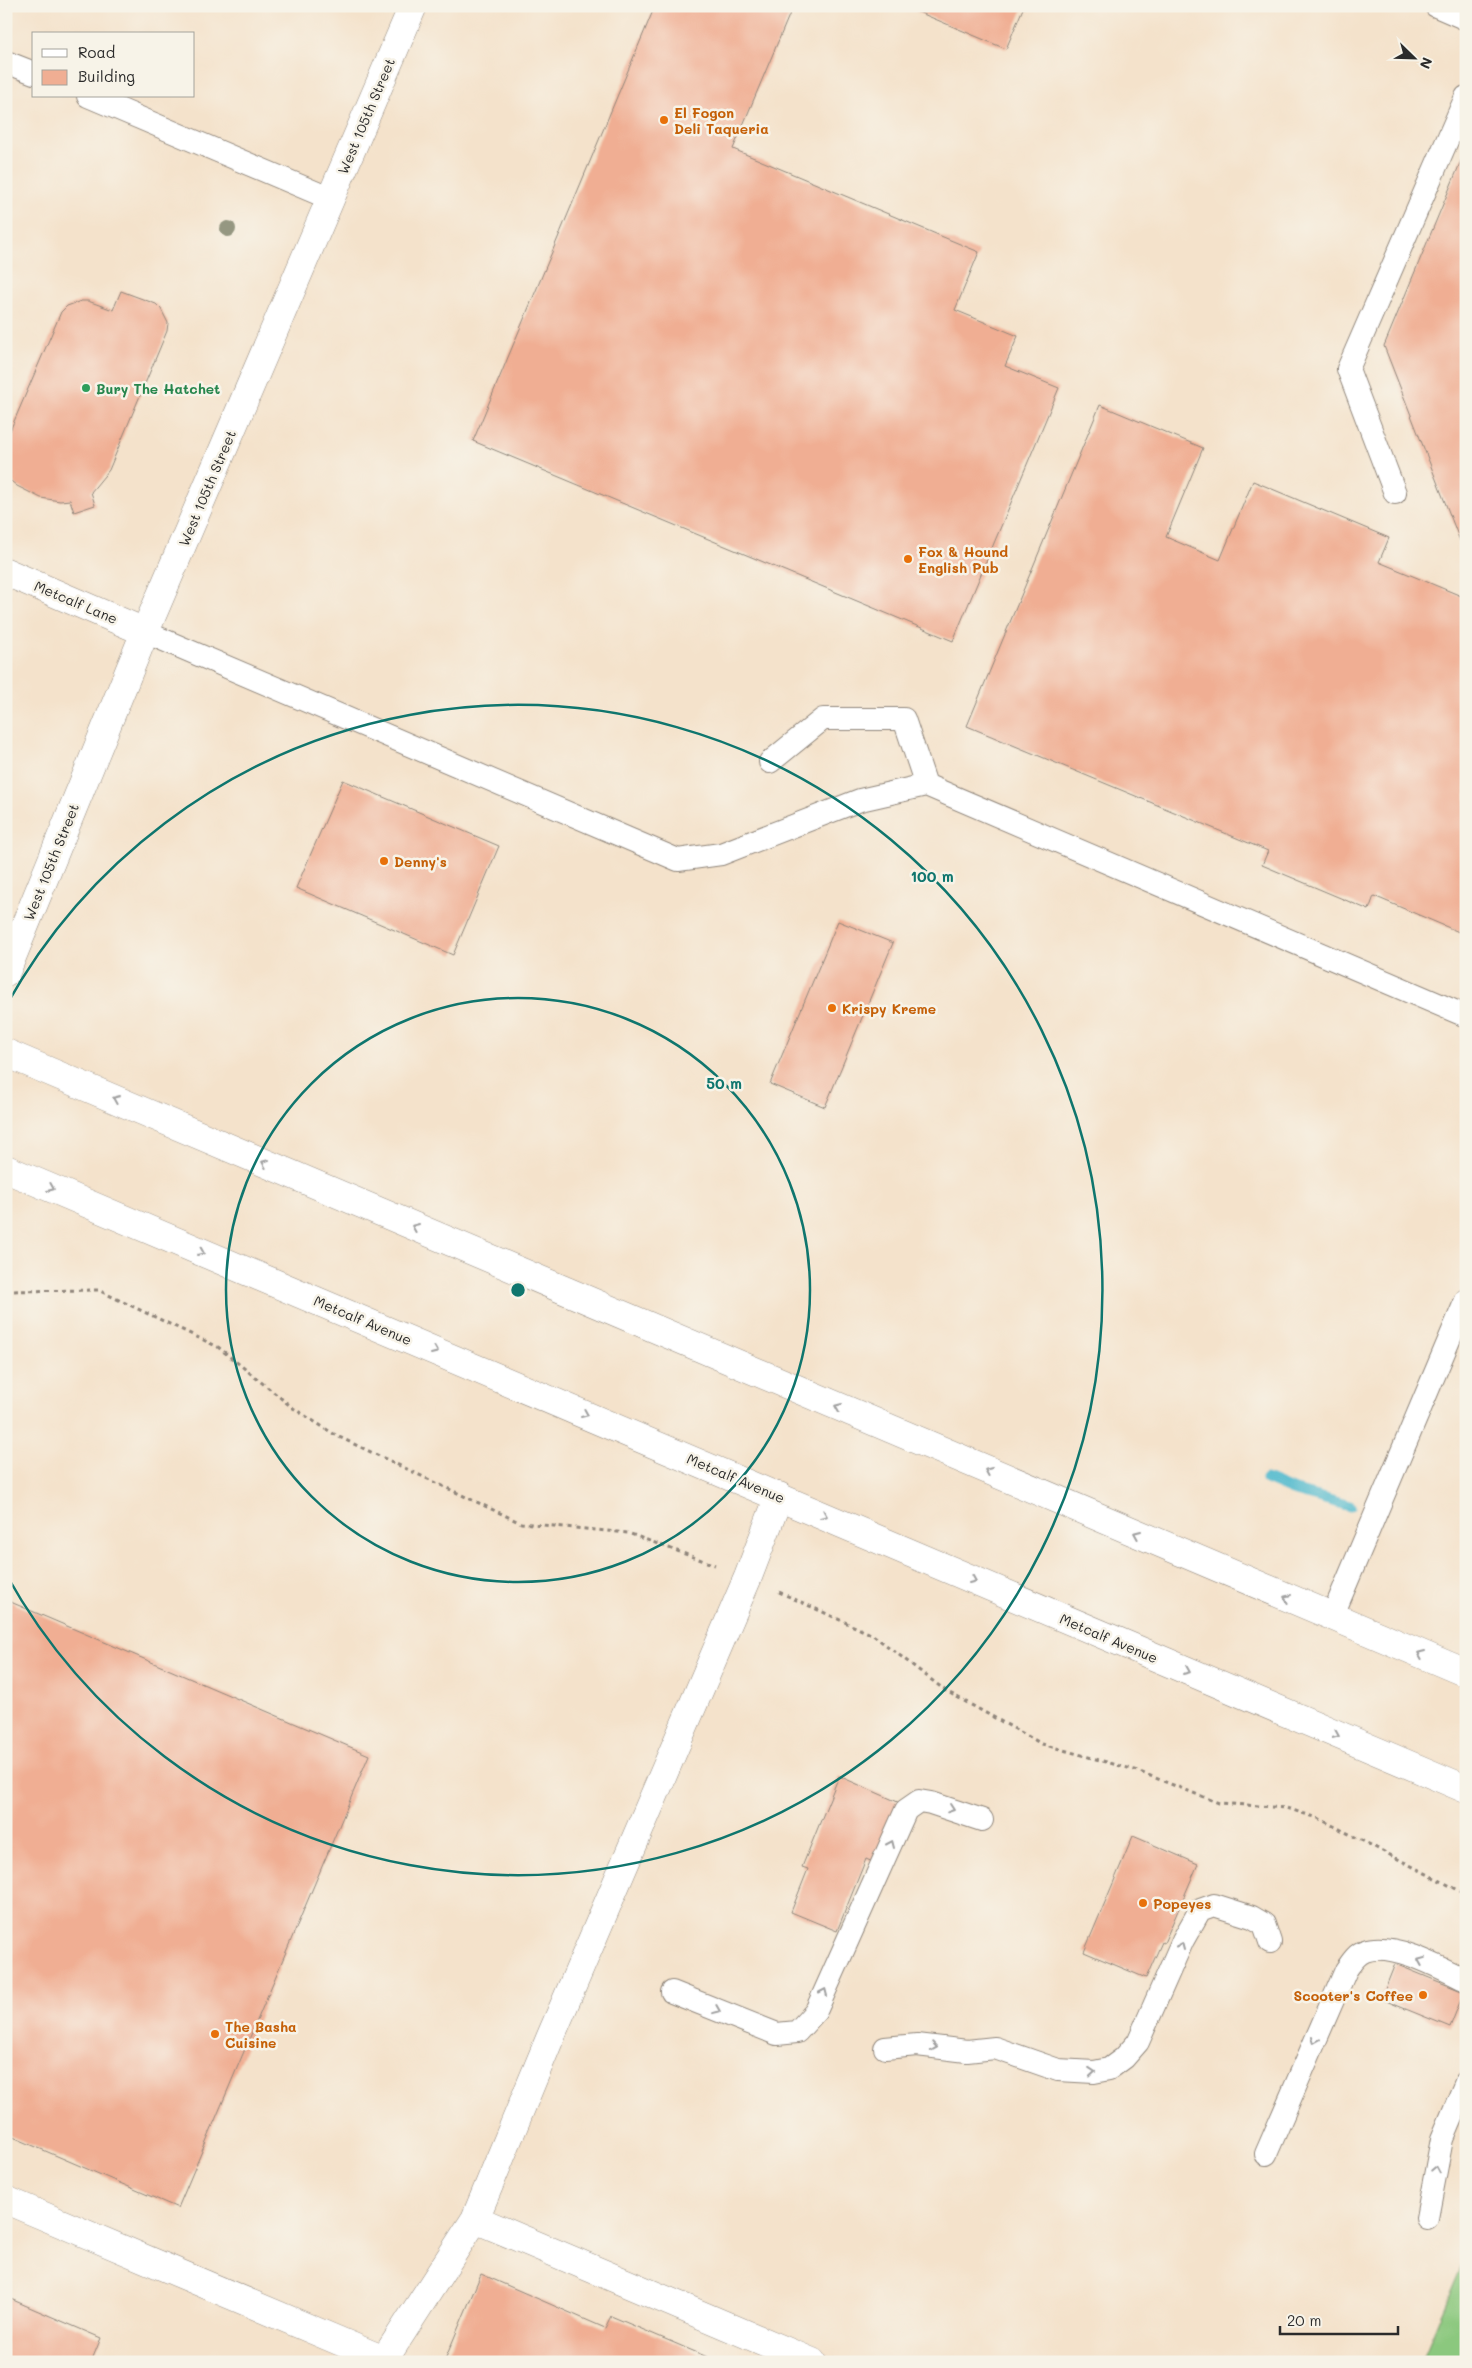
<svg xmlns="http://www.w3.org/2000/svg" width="1472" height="2368" font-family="Mali,sans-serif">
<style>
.green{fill:#8bc87e;stroke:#5b7a54}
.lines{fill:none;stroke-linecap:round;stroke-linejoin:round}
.stream{stroke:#50b9cd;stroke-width:11}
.building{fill:#f0ae93}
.service-casing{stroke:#90867b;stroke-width:24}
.minor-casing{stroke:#90867b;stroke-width:29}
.tertiary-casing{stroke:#90867b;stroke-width:29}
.primary-casing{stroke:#90867b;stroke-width:29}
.path{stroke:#90867b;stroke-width:3;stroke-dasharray:4 4;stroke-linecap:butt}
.service{stroke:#fff;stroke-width:22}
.minor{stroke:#fff;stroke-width:28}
.tertiary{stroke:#fff;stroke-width:28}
.primary{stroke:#fff;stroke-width:28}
.tree{fill:#959781}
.oneway{stroke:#a0a0a0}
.ring{fill:none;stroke:#0f766e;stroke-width:2.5}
.food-dot{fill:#e8710a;stroke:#f7f3e8;stroke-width:2}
.leisure-dot{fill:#2e9e5b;stroke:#f7f3e8;stroke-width:2}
.labels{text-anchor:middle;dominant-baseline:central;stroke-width:5;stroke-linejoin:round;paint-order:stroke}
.food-label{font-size:14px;font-weight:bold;fill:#c56008;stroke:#f7f3e8;text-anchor:start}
.street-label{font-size:14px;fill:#2b2b2b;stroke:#f7f3e8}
.leisure-label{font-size:14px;font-weight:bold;fill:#27864d;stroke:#f7f3e8;text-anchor:start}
.centre{fill:#0f766e;stroke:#f7f3e8;stroke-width:2.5}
.ring-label{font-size:15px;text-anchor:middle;font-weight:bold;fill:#0f766e;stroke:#f7f3e8;stroke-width:5;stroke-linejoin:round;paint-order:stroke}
</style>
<rect width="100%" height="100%" fill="#f7f3e8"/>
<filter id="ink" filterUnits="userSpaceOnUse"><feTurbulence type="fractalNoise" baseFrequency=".02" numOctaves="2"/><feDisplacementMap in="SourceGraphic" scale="10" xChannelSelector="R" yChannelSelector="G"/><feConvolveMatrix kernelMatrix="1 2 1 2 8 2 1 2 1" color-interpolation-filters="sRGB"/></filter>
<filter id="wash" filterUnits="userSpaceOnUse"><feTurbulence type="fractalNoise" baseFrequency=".0096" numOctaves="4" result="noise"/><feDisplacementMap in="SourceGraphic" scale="20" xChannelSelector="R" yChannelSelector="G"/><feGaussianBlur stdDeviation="1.12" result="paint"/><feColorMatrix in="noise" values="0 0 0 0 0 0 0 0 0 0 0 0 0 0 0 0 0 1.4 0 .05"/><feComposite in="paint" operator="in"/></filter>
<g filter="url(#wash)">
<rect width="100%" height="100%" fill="#f4e2cb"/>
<path class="green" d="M 1466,2255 L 1466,2362 L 1421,2362 Z"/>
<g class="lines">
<path class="stream" d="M 1266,1479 L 1292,1490 L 1350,1506"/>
</g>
<g id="blocks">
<path class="building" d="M 655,6 L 793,6 L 733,149 L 979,252 L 955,310 L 1018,336 L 1005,366 L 1059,388 L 953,641 L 473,441 Z
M 904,6 L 1024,6 L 1006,49 Z
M 1466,149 L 1466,556 L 1384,346 Z
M 121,291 L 156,304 L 161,309 L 168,323 L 167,331 L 109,470 L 91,492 L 95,505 L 74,512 L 70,500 L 60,501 L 41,498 L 17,486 L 6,477 L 6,440 L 61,312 L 67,306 L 81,301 L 88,301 L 113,310 Z
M 1100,405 L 1203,448 L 1166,537 L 1220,560 L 1253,481 L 1389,538 L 1379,562 L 1466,598 L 1466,935 L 1374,896 L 1369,910 L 1262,865 L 1268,851 L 967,726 Z
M 343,780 L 499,846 L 453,955 L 296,888 Z
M 838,921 L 893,943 L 825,1107 L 770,1084 Z
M 6,1600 L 369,1755 L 178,2208 L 6,2134 Z
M 839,1776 L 900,1803 L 875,1863 L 866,1859 L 837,1931 L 791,1912 L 808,1869 L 802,1867 Z
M 1133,1836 L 1198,1864 L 1164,1943 L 1162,1942 L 1146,1978 L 1084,1952 Z
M 1395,1964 L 1464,1992 L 1450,2027 L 1381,1999 Z
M 481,2274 L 605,2328 L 611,2316 L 719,2362 L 444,2362 Z
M 6,2297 L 101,2338 L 91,2362 L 6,2362 Z"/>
</g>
</g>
<g filter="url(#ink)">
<use href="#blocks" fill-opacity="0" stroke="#90867b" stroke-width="1"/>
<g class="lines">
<g class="service-casing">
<path id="service" d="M 1436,6 L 1466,19
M 6,62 L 34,73
M 88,96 L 331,199
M 1395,493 L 1348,369 L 1466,97
M 145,632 L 678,860 L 721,854 L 860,800 L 926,785 L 1466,1016
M 770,762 L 823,719 L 904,719 L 926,785
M 1332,1617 L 1466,1300
M 672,1992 L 777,2034 L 797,2032 L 816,2011 L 906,1810 L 919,1801 L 931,1803 L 982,1820
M 885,2048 L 917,2045 L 967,2051 L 995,2048 L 1058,2070 L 1094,2072 L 1109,2069 L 1124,2058 L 1138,2042 L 1183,1940 L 1200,1910 L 1214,1905 L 1252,1917 L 1264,1924 L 1270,1942
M 1266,2154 L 1346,1970 C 1351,1963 1356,1954 1365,1951 C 1392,1941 1441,1968 1466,1980
M 1427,2218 L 1442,2139 L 1466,2082"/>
</g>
<g class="minor-casing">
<path id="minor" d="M 6,572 L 145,632
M 6,2200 L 384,2360 L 475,2219 L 550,2038 L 748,1577 L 779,1496
M 475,2219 L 812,2362"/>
</g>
<g class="tertiary-casing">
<path id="tertiary" d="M 6,972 L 145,632 L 413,6"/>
</g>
<g class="primary-casing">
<path id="primary" d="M 6,1053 L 1466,1673
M 6,1169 L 1466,1789"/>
</g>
<path class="path" d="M 6,1291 L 98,1290 L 218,1347 L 293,1408 L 337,1436 L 521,1523 L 628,1533 L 715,1565
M 779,1592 L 873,1635 L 946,1691 L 1042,1744 L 1135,1770 L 1219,1803 L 1286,1808 L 1318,1818 L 1466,1894"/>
<use href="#service" class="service"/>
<use href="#minor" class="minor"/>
<use href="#tertiary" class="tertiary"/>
<use href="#primary" class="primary"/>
</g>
<circle class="tree" cx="228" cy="229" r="8"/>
<defs><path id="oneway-chevron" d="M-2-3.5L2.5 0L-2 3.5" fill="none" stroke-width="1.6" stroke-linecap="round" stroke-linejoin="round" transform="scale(1.25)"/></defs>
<g class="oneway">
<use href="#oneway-chevron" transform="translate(116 1099) rotate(-157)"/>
<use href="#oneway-chevron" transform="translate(265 1163) rotate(-157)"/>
<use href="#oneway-chevron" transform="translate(51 1188) rotate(23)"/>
<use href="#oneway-chevron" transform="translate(415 1227) rotate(-157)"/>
<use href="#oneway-chevron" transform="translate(201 1252) rotate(23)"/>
<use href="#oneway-chevron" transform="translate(435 1351) rotate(23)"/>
<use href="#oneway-chevron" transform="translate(838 1407) rotate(-157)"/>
<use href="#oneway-chevron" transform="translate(585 1414) rotate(23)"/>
<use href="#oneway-chevron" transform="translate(988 1471) rotate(-157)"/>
<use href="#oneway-chevron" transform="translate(824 1515) rotate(23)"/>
<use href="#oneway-chevron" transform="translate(1137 1534) rotate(-157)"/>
<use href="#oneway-chevron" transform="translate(973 1580) rotate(23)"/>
<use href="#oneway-chevron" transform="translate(1287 1598) rotate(-157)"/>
<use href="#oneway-chevron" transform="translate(1421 1654) rotate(-157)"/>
<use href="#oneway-chevron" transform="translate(1187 1671) rotate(23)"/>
<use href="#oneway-chevron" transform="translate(1336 1735) rotate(23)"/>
<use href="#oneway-chevron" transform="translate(951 1809) rotate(19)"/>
<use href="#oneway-chevron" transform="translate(891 1844) rotate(-66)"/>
<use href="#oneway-chevron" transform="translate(1181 1946) rotate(-66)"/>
<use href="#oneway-chevron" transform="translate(1421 1961) rotate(-158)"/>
<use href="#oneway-chevron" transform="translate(824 1992) rotate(-66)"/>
<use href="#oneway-chevron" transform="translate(717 2010) rotate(22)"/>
<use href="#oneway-chevron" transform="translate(1315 2040) rotate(113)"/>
<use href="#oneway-chevron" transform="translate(934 2047) rotate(9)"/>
<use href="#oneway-chevron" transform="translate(1092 2072) rotate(-5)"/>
<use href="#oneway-chevron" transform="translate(1436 2170) rotate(-79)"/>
</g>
</g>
<g class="ring">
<circle cx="518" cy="1290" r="292"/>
<path d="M6 1006A585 585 0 1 1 6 1574"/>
</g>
<g class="food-dot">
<circle cx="664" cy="120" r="5"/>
<circle cx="908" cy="559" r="5"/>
<circle cx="384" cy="861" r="5"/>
<circle cx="832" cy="1008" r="5"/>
<circle cx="1143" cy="1903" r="5"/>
<circle cx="1423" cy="1995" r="5"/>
<circle cx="215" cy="2034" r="5"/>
</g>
<circle class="leisure-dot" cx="86" cy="388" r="5"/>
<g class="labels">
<g class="food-label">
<text x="674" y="112">El Fogon<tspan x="674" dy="16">Deli Taqueria</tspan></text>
<text x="918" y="551">Fox &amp; Hound<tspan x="918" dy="16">English Pub</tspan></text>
<text x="394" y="861">Denny's</text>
<text x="842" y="1008">Krispy Kreme</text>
<text x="1153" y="1903">Popeyes</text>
<text x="1413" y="1995" text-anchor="end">Scooter's Coffee</text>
<text x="225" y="2026">The Basha<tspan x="225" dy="16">Cuisine</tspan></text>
</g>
<g class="street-label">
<text transform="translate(366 116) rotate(-67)">West 105th Street</text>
<text transform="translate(207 488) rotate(-67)">West 105th Street</text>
<text transform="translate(76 602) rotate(23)">Metcalf Lane</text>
<text transform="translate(51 862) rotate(-68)">West 105th Street</text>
<text transform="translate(363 1320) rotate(23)">Metcalf Avenue</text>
<text transform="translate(736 1478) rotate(23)">Metcalf Avenue</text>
<text transform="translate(1109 1638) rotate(23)">Metcalf Avenue</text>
</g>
<g class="leisure-label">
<text x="96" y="388">Bury The Hatchet</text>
</g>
</g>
<circle cx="518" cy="1290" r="8" class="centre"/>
<g class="ring-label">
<text x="932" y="882">100 m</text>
<text x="724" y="1089">50 m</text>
</g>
<rect width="1472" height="2368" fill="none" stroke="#f7f3e8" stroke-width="25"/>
<rect x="32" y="32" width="162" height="65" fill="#f7f3e8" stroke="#a5a39c"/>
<rect x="42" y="49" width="25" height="8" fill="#ffffff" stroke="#a5a39c"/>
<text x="78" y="58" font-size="15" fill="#2b2b2b">Road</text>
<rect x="42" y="70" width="25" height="15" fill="#f0ae93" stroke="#a5a39c"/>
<text x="78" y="82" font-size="15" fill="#2b2b2b">Building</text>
<g transform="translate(1414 58) rotate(113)" stroke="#f7f3e8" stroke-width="4" paint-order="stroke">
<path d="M0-4L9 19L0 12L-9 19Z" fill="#2b2b2b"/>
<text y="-8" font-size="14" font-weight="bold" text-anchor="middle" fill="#2b2b2b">N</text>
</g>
<path d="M1280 2326v8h118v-8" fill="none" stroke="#2b2b2b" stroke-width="2.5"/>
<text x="1287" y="2326" font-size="15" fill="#2b2b2b" stroke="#f7f3e8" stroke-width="4" paint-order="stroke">20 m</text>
</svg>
